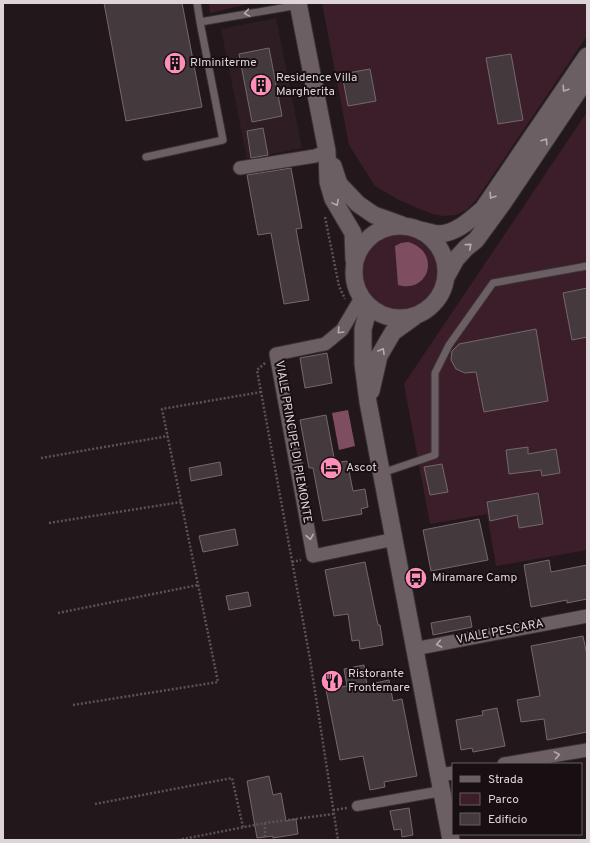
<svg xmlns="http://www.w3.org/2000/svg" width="590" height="843" font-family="Overpass,sans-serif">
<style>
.built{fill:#2e1d23}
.green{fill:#3b1e2a}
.water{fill:#7e4e60}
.building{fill:#44393c;stroke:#75686c}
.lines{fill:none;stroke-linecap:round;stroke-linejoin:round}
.service-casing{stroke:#393234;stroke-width:9}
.pedestrian-casing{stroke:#393234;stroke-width:12}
.minor-casing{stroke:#393234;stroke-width:15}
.tertiary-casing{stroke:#393234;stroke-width:19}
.path{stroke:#5c5355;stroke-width:2.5;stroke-dasharray:2 2;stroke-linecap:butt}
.service{stroke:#6c5f63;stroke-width:7}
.pedestrian{stroke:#6c5f63;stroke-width:10}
.minor{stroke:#6c5f63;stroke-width:13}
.tertiary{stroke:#6c5f63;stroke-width:17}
.oneway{stroke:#b5acae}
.labels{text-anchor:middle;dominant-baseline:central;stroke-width:4;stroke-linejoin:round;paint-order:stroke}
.poi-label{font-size:12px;fill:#ddd5d7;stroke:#180f12;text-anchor:start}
.street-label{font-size:12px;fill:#ddd5d7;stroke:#180f12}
</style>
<rect width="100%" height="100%" fill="#22181b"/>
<path class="built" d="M 276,18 L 302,148 L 247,159 L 221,29 Z"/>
<path class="green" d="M 209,3 L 253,3 L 210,13 Z
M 322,3 L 587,3 L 587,36 L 476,200 L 466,210 L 456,215 L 444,216 L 432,214 L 399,200 L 375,186 L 349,145 Z
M 587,112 L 587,550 L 496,566 L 487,514 L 430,524 L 404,384 Z
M359 272a40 40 0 1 1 80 0a40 40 0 1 1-80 0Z"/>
<path class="water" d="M 408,242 C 441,251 430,294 398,285 L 395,246 L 401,243 Z
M 348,410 L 355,446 L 339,450 L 332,413 Z"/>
<path class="building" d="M 104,3 L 182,3 L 202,107 L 126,121 Z
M 269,48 L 282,116 L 252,122 L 239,54 Z
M 511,54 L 523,120 L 498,124 L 486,58 Z
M 370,69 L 376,101 L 348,106 L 342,74 Z
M 263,128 L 268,155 L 251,158 L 247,131 Z
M 291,168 L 302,228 L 296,229 L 309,300 L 284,304 L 271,233 L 258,235 L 247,175 Z
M 587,288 L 587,337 L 572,340 L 563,293 Z
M 536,329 L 548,401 L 484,412 L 476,372 L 465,373 L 456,369 L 451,360 L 452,351 L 459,344 Z
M 327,353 L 332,383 L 305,388 L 300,358 Z
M 326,415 L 335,463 L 347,461 L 353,491 L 365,489 L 368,507 L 361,509 L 362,514 L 323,521 L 313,468 L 309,468 L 300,420 Z
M 528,447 L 528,454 L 556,449 L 560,473 L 542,476 L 541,470 L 509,474 L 506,450 Z
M 220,462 L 222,475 L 191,481 L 189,468 Z
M 442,464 L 448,492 L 430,495 L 424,467 Z
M 538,493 L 543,524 L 519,528 L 517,515 L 490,521 L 487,502 Z
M 479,519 L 488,560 L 431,571 L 423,530 Z
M 235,529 L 238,545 L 203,552 L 199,536 Z
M 549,560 L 551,572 L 587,565 L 587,599 L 567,603 L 567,600 L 531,607 L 524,565 Z
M 365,562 L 378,625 L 380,625 L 383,645 L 360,649 L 359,640 L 352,641 L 348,614 L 334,616 L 325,570 Z
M 248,592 L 251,606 L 229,610 L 226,596 Z
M 470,616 L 472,627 L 433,635 L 431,623 Z
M 583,636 L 587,655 L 587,732 L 547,740 L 544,719 L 521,722 L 517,700 L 540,696 L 531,646 Z
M 364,665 L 367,685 L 389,680 L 393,701 L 402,699 L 417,776 L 384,782 L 385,787 L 370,790 L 363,756 L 340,760 L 326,690 L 347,686 L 344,669 Z
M 497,708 L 505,746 L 473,752 L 472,748 L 461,750 L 456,720 L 483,715 L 482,711 Z
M 269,776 L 273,795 L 281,793 L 286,821 L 296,819 L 298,834 L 273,838 L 273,836 L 257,838 L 247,781 Z
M 409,808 L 413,835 L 402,837 L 401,829 L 394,830 L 390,811 Z"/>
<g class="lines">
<g class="service-casing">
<path id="service" d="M 197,3 L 200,22 L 299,5
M 146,157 L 223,140 L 200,22
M 382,473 L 435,455 L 435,373 L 449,345 L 493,283 L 587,266"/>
</g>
<g class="pedestrian-casing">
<path id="pedestrian" d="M 357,806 L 442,791"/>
</g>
<g class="minor-casing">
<path id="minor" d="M 240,168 L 315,156 L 327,151
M 361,298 L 342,330 L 325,344 L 276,354 L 313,556 L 395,539
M 414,649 L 587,616
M 504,764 L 587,750
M 439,775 L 453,773"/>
</g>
<g class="tertiary-casing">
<path id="tertiary" d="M 298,3 L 327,151 L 328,182 L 333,199 L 353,233 L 354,260
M 333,166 L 339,184 L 358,204 L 374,215 L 402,225
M354 272a46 46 0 1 1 92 0a46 46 0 1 1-92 0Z
M 420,230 C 426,231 433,234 439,234 C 457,233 470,220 483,209 L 587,56
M 446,277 L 456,259 L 466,248 L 476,240 L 503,203 L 587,78
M 369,307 L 363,329 L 363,364 L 368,402 L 451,840
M 371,391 L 379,356 L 393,332 L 414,317"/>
</g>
<path class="path" d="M 325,217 L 339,286 L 345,299
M 265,363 L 257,370 L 310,659 L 338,840
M 41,458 L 168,436
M 49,523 L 181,502
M 292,562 L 301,560
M 58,613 L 198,585
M 73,705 L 218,682 L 162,409 L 261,392
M 95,804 L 232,778 L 243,827
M 333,810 L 347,808
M 265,823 L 265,840
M 178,840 L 265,823 L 333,814"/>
<use href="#service" class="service"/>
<use href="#pedestrian" class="pedestrian"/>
<use href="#minor" class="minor"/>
<use href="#tertiary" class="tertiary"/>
</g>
<defs><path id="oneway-chevron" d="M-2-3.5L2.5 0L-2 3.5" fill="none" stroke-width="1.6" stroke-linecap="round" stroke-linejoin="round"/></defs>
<g class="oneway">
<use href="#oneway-chevron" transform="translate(247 13) rotate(170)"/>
<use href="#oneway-chevron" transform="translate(565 89) rotate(124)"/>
<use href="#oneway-chevron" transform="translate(545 141) rotate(-56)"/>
<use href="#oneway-chevron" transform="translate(492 196) rotate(124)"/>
<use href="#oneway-chevron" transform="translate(336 203) rotate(62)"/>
<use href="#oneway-chevron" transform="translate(469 246) rotate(-40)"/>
<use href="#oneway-chevron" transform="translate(340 331) rotate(135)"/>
<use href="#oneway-chevron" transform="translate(382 351) rotate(-60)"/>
<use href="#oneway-chevron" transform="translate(310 537) rotate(80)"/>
<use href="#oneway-chevron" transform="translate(439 644) rotate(169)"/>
<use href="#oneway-chevron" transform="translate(557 755) rotate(-10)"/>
</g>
<defs>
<g id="building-disc" transform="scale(1.15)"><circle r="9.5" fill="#ff8eba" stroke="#180f12"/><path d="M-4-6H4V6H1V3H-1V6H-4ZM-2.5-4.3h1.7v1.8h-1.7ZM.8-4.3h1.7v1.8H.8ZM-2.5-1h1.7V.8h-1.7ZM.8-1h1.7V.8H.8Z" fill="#111"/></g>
<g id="hotel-disc" transform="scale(1.15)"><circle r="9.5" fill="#ff8eba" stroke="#180f12"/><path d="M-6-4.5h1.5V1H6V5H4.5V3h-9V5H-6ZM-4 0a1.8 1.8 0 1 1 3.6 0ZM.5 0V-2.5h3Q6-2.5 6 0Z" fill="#111"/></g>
<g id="bus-disc" transform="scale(1.15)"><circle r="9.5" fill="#ff8eba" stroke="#180f12"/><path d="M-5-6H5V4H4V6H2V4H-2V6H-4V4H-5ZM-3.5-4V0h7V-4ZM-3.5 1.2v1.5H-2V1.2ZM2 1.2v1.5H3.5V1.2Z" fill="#111"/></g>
<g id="restaurant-disc" transform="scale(1.15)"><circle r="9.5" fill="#ff8eba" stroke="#180f12"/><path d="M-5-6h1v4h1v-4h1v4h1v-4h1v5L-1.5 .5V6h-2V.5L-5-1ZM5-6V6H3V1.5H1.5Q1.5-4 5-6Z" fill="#111"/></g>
</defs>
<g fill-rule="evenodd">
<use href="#building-disc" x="175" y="63"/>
<use href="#building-disc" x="261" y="85"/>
<use href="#hotel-disc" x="331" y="468"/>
<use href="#bus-disc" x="416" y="578"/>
<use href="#restaurant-disc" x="332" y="681"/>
</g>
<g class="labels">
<g class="poi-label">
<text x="190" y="63">RIminiterme</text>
<text x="276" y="78">Residence Villa<tspan x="276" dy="14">Margherita</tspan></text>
<text x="346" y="468">Ascot</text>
<text x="432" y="578">Miramare Camp</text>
<text x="348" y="674">Ristorante<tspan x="348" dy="14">Frontemare</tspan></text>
</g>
<g class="street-label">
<text transform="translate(293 442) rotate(80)">VIALE PRINCIPE DI PIEMONTE</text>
<text transform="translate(500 632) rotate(-11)">VIALE PESCARA</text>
</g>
</g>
<rect width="590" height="843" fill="none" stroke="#ddd5d7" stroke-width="8"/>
<rect x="452" y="763" width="130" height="72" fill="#180f12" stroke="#675e61"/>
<rect x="460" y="776" width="20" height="6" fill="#6c5f63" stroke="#675e61"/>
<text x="488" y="783" font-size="12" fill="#ddd5d7">Strada</text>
<rect x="460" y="793" width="20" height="12" fill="#3b1e2a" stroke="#675e61"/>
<text x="488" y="803" font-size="12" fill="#ddd5d7">Parco</text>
<rect x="460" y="813" width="20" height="12" fill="#44393c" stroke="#675e61"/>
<text x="488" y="823" font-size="12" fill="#ddd5d7">Edificio</text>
</svg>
